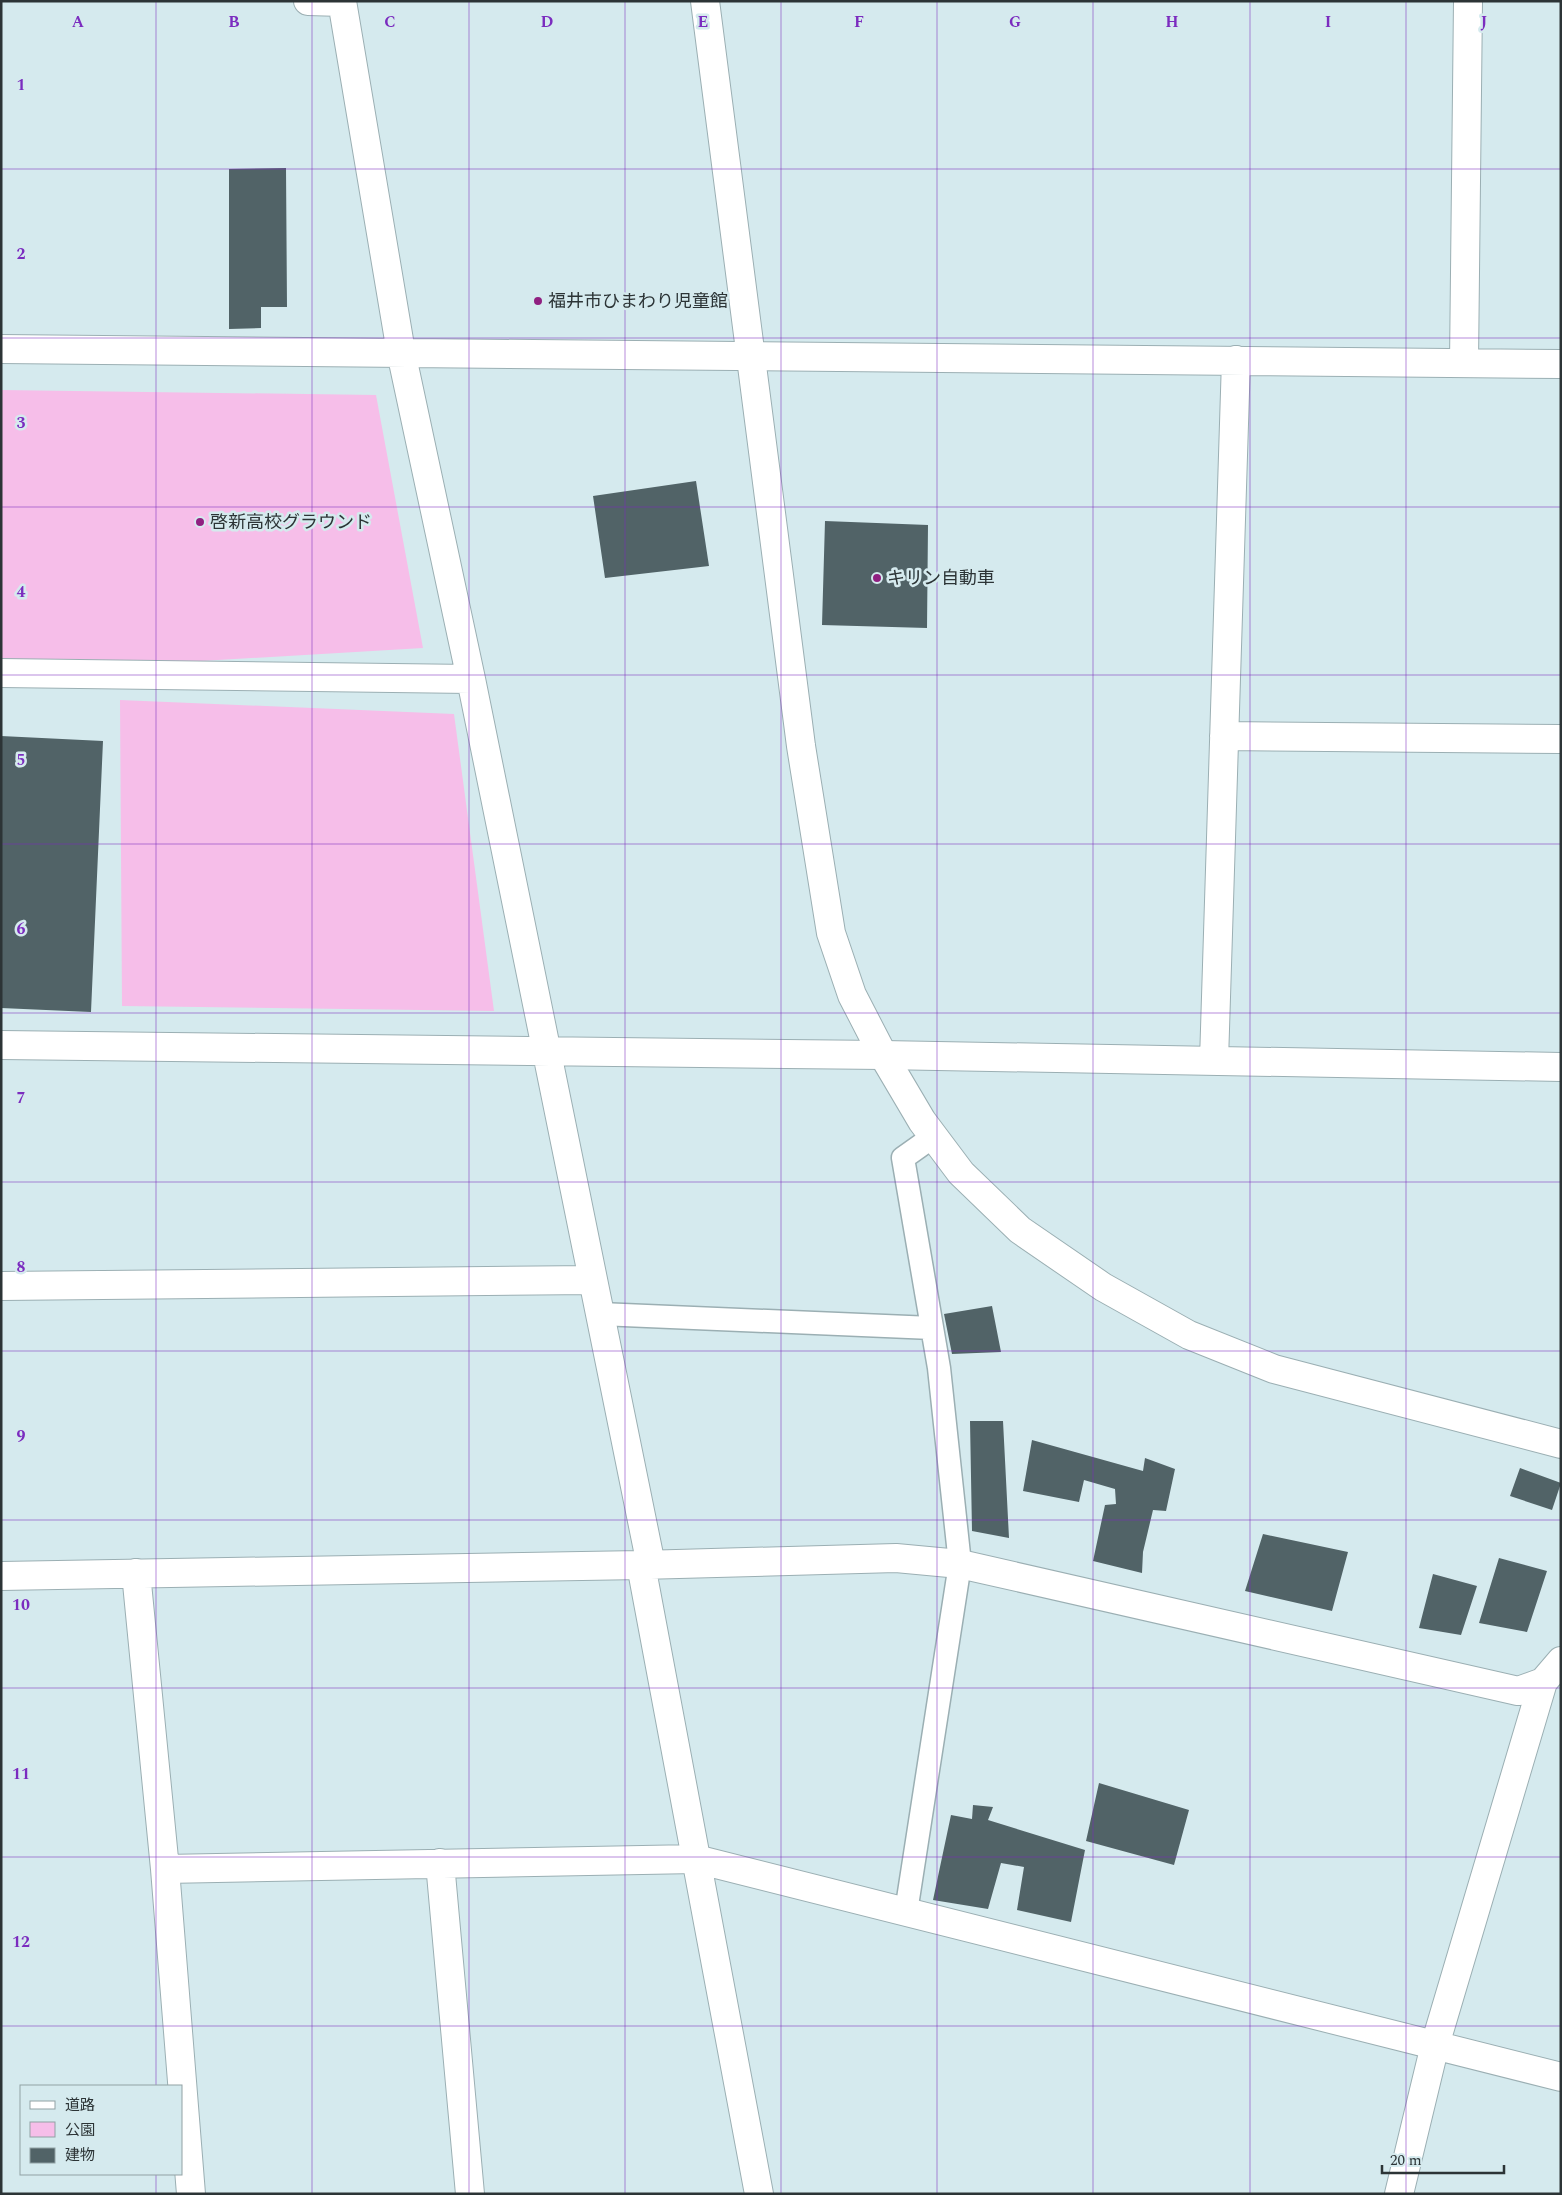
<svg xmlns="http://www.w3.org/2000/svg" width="1562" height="2195" font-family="Spectral,'Noto Sans JP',serif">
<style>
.green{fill:#f6bee9}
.building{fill:#516367}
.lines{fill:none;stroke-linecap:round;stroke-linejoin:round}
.service-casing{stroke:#9bafb3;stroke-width:25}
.minor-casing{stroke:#9bafb3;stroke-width:30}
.tertiary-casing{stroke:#9bafb3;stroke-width:30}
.service{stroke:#fff;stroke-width:22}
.minor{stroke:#fff;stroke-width:28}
.tertiary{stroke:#fff;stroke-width:28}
.grid{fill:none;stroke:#7b2cbf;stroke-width:1;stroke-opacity:0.55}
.poi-dot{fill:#902081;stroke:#d5eaee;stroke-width:2}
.labels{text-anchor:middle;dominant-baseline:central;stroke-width:5;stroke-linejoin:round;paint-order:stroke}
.poi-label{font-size:18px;fill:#2c3436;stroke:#d5eaee;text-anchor:start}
.grid-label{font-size:16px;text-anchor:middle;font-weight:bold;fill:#7b2cbf;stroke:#d5eaee;stroke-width:5;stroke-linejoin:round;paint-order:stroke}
</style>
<rect width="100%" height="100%" fill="#d5eaee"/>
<path class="green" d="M 1,390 L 376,395 L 423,648 L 98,667 L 1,668 Z
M 120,700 L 454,714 L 494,1011 L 122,1006 Z"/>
<path class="building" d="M 286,168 L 287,307 L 261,307 L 261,328 L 229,329 L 229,169 Z
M 696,481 L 709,566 L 605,578 L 593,496 Z
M 825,521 L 928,525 L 927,628 L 822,625 Z
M 1,736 L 103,741 L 91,1012 L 1,1008 Z
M 992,1306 L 1001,1352 L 952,1354 L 944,1314 Z
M 970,1421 L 1003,1421 L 1009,1538 L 972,1531 Z
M 1032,1440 L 1143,1471 L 1145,1458 L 1175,1469 L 1166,1511 L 1153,1510 L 1143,1552 L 1142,1573 L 1093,1561 L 1105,1505 L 1116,1504 L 1115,1489 L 1084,1480 L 1079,1502 L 1023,1491 Z
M 1520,1468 L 1561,1483 L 1552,1510 L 1510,1496 Z
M 1263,1534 L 1348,1552 L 1332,1611 L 1245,1591 Z
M 1499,1558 L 1547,1571 L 1527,1632 L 1479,1623 Z
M 1433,1574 L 1477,1586 L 1461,1635 L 1419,1628 Z
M 1099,1783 L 1189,1810 L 1174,1865 L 1086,1841 Z
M 973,1805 L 993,1807 L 988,1820 L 1085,1850 L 1071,1922 L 1017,1910 L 1024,1867 L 1001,1863 L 988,1909 L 933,1900 L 951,1815 L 972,1819 Z"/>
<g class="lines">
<g class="service-casing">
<path id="service" d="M 600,1314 L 932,1328
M 906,1912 L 960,1564 L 939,1368 L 903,1158 L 934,1136"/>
</g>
<g class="minor-casing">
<path id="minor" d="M 308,1 L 342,2
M 342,1 L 401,352 L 471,679 L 651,1565
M 1,349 L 1561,364
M 1464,363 L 1468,1
M 1,673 L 471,679
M 1224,736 L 1561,739
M 1,1045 L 883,1055 L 1561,1067
M 1214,1061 L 1236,360
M 1,1286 L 593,1280
M 641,1565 L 759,2194
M 136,1573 L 165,1869 L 191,2194
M 1,1576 L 641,1565 L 896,1558 L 960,1564 L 1518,1691 L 1543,1682 L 1561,1661
M 440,1863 L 470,2194
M 165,1869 L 696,1859 L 1561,2077
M 1399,2194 L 1435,2045 L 1543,1682"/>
</g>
<g class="tertiary-casing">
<path id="tertiary" d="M 705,1 L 801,746 L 831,933 L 852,995 L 883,1055 L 922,1121 L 961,1173 L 1020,1230 L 1103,1287 L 1189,1335 L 1274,1369 L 1561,1444"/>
</g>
<use href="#service" class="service"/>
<use href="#minor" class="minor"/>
<use href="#tertiary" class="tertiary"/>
</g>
<path class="grid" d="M 156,1 L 156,2086M 312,1 L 312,2194M 469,1 L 469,2194M 625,1 L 625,2194M 781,1 L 781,2194M 937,1 L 937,2194M 1093,1 L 1093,2194M 1250,1 L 1250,2194M 1406,1 L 1406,2194M 1,169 L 1561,169M 1,338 L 1561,338M 1,507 L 1561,507M 1,675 L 1561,675M 1,844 L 1561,844M 1,1013 L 1561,1013M 1,1182 L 1561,1182M 1,1351 L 1561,1351M 1,1520 L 1561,1520M 1,1688 L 1561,1688M 1,1857 L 1561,1857M 1,2026 L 1561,2026M 156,2174 L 156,2194"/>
<g class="poi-dot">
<circle cx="538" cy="301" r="5"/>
<circle cx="200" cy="522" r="5"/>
<circle cx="877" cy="578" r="5"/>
</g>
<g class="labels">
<g class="poi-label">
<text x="548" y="301">福井市ひまわり児童館</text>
<text x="210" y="522">啓新高校グラウンド</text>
<text x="887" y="578">キリン自動車</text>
</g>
</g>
<g class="grid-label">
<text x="78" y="27">A</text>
<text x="234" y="27">B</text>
<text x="390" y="27">C</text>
<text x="547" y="27">D</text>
<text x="703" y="27">E</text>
<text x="859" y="27">F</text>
<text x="1015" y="27">G</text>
<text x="1172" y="27">H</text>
<text x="1328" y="27">I</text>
<text x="1484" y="27">J</text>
<text x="21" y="90">1</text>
<text x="21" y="259">2</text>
<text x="21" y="428">3</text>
<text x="21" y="597">4</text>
<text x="21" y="765">5</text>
<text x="21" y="934">6</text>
<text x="21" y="1103">7</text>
<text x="21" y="1272">8</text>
<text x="21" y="1441">9</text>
<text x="21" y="1610">10</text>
<text x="21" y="1779">11</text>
<text x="21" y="1947">12</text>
</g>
<rect width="1562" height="2195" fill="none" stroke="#2c3436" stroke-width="5"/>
<rect x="20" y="2085" width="162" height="90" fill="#d5eaee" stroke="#91a1a4"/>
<rect x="30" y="2101" width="25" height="8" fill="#ffffff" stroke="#91a1a4"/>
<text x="65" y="2110" font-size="15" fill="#2c3436">道路</text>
<rect x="30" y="2122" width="25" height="15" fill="#f6bee9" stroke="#91a1a4"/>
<text x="65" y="2135" font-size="15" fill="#2c3436">公園</text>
<rect x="30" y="2148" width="25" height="15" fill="#516367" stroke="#91a1a4"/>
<text x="65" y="2160" font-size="15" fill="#2c3436">建物</text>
<path d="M1382 2165v8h122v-8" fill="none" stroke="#2c3436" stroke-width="2.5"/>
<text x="1390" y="2165" font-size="15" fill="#2c3436" stroke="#d5eaee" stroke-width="4" paint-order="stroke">20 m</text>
</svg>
